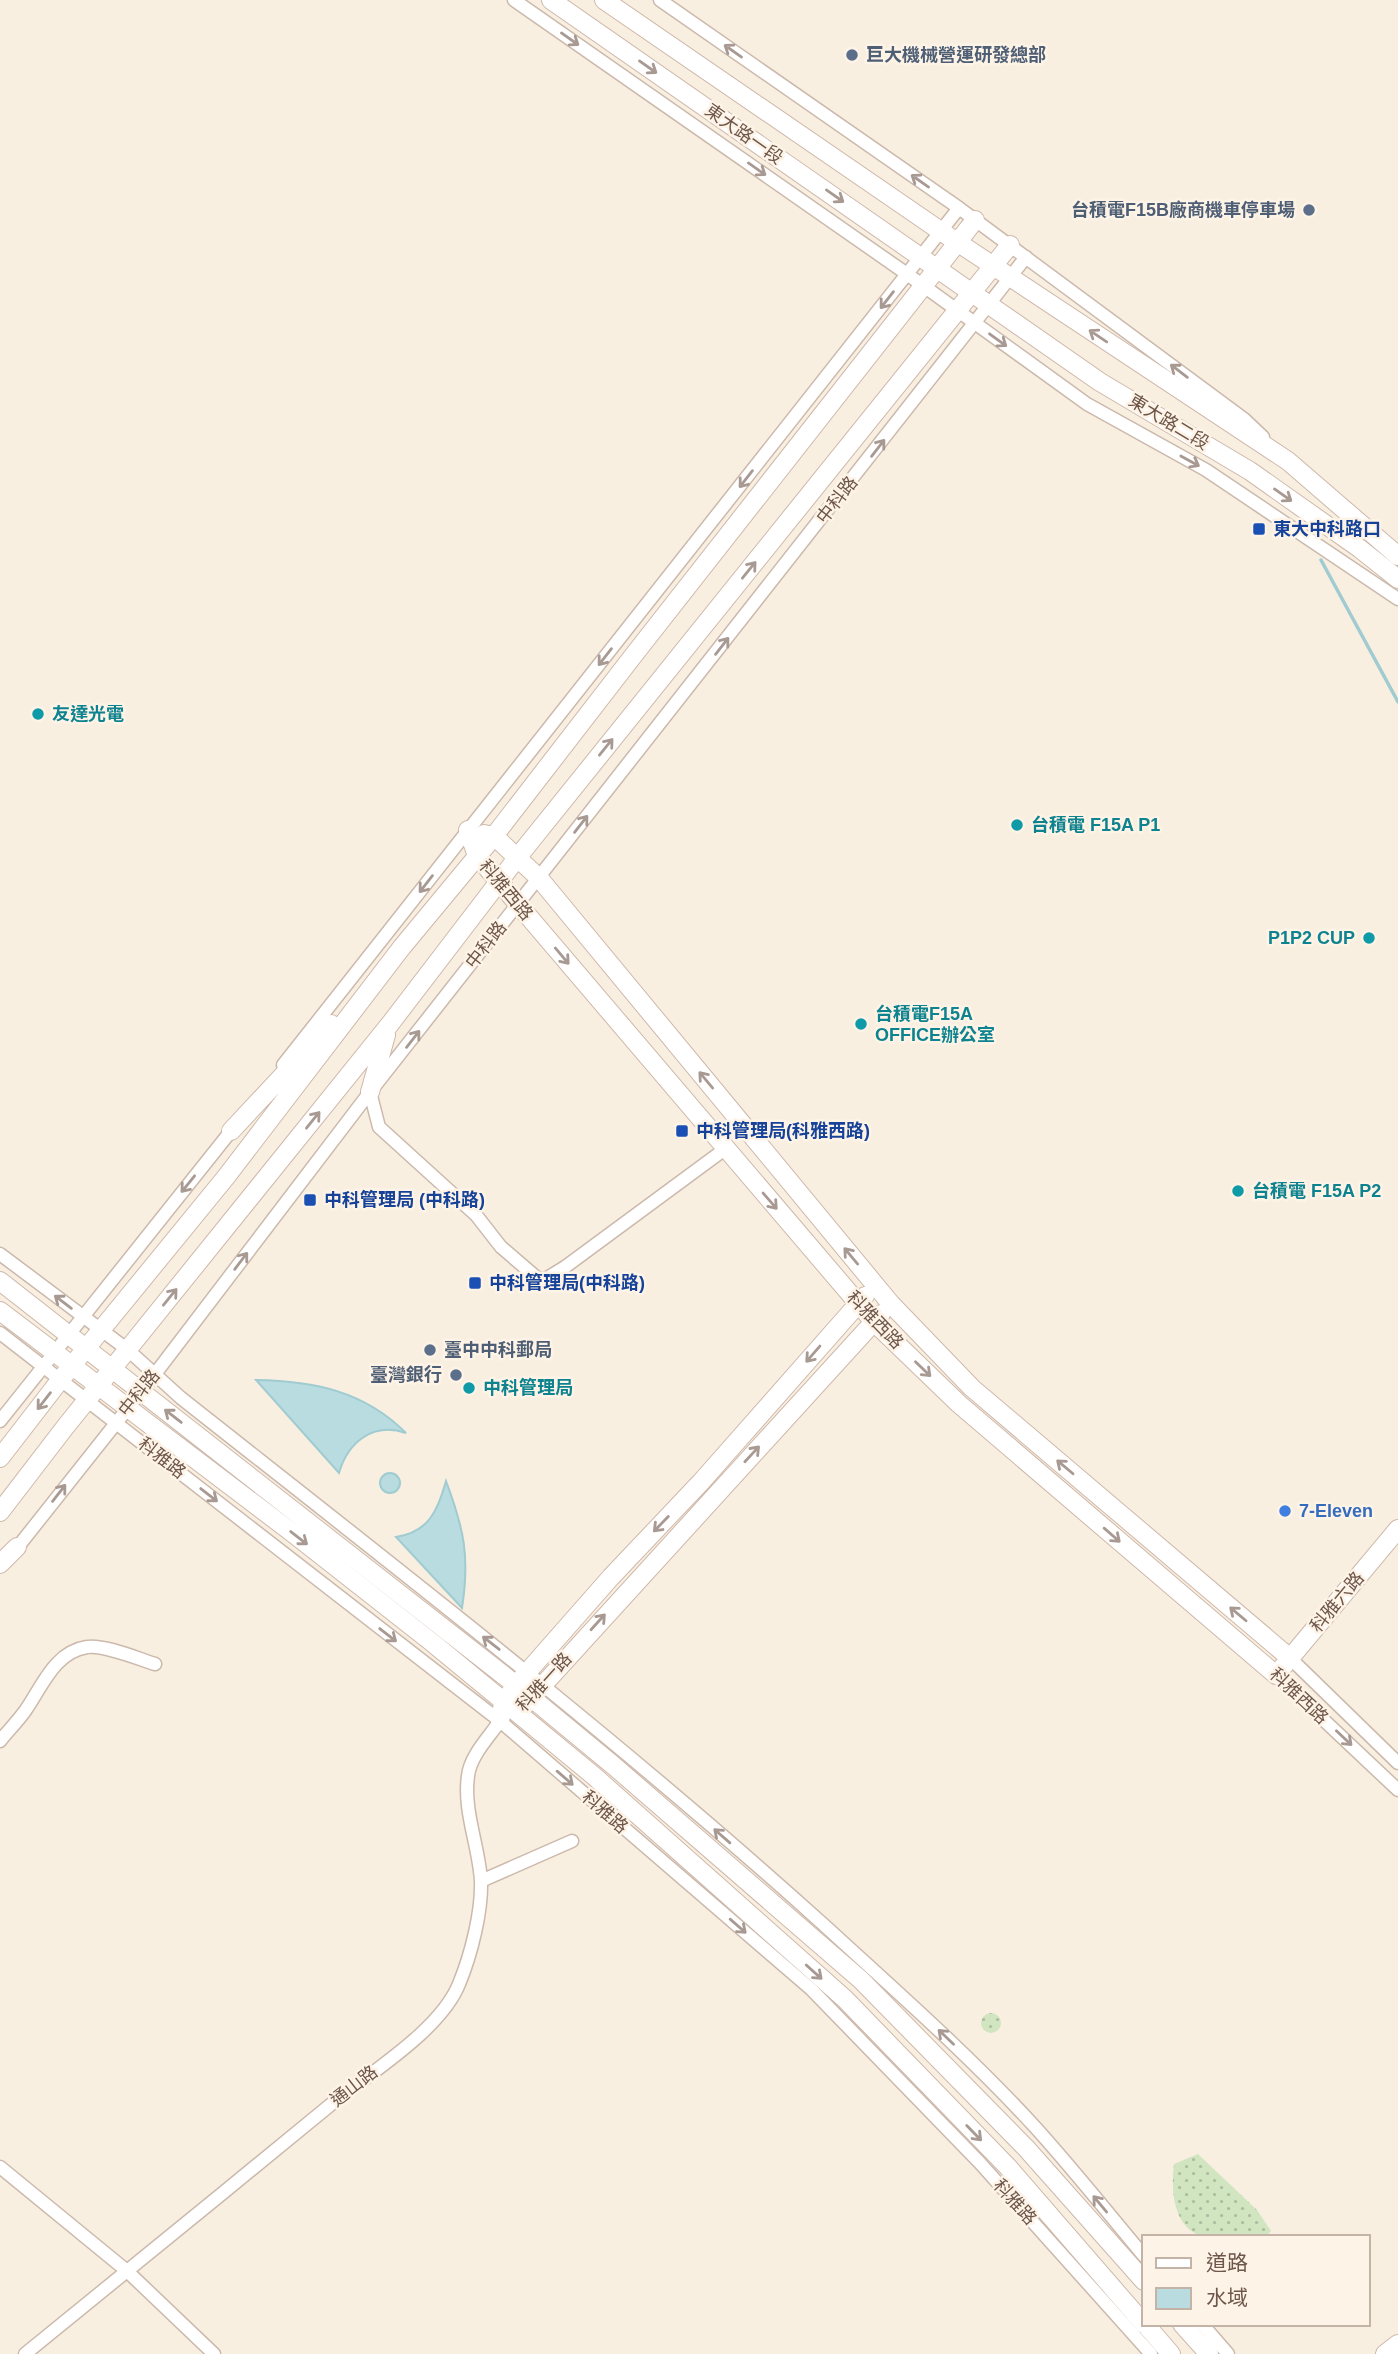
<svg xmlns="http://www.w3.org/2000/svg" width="1398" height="2354" font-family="Helvetica,'Noto Sans TC',sans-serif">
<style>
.green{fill:url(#green-dots)}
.water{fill:#b8dce0;stroke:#9fcbd1;stroke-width:2}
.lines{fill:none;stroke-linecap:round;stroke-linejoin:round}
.stream{stroke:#9fcbd1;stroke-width:3.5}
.street-casing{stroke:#cbb9ac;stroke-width:15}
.secondary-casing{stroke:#ceb8aa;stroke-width:20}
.street{stroke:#fff;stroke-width:12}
.secondary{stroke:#fff;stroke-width:18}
.oneway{stroke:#a89a93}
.service-dot{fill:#5c6f8a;stroke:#fdf3e6;stroke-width:2.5}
.transit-dot{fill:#1a4fb4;stroke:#fdf3e6;stroke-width:2.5}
.culture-dot{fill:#0f9aa8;stroke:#fdf3e6;stroke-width:2.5}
.shop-dot{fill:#3f7fe0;stroke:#fdf3e6;stroke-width:2.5}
.labels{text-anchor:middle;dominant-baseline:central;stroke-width:5;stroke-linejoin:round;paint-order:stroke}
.service-label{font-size:18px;font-weight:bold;fill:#4e5e75;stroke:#fdf3e6;text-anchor:start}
.street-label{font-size:18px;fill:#6e564b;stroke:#fdf3e6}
.transit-label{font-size:18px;font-weight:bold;fill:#164399;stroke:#fdf3e6;text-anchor:start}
.culture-label{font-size:18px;font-weight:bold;fill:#0d838f;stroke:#fdf3e6;text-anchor:start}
.shop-label{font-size:18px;font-weight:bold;fill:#366cbe;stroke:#fdf3e6;text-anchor:start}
</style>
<defs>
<pattern id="green-dots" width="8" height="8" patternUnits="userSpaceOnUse" patternTransform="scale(1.75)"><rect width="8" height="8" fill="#d1e5c1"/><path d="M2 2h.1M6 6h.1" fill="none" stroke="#aebc9f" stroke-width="1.8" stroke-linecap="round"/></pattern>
</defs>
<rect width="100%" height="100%" fill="#f9efe1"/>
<path class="green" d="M981 2023a10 10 0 1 1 20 0a10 10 0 1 1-20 0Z
M 1198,2154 L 1257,2210 L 1271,2231 L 1266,2237 C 1251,2237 1213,2240 1201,2236 C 1172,2226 1171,2188 1174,2164 Z"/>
<path class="water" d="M 256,1380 C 314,1381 364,1391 406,1433 C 373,1422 348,1442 339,1473 Z
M380 1483a10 10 0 1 1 20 0a10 10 0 1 1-20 0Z
M 446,1481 C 464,1529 470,1557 462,1608 L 396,1537 C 429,1532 438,1510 446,1481 Z"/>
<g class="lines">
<path class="stream" d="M 1321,560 L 1398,702"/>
<g class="street-casing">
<path id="street" d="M 514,0 L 907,274 L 1087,404 L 1206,470 L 1398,599
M 660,0 L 959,208 L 1244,419 L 1263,437
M 283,1065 L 959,208
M 370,1092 L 379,1127 L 476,1215 L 501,1247 L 536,1277 L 544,1280 L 565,1267 L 725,1149
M 0,1254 L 128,1350 L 181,1398 C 399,1570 618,1739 824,1925 C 896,1991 969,2055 1035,2127 C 1073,2169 1108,2213 1144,2256
M 0,1333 L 500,1721 L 811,1989 L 980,2163 L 1151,2354
M 0,1421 L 235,1126
M 13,1553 L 155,1374 L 370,1092 L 1026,257
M 1290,1658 L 1398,1763
M 1276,1675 L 1398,1790
M 0,1741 C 8,1731 17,1722 25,1711 C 42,1687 54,1652 87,1647 C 103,1644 139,1659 155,1664
M 481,1881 L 572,1841
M 0,2167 L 127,2271 L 214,2354
M 1202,2324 L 1228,2354
M 25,2354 C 126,2272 228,2189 329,2106 C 368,2074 440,2031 459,1984 C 471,1955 482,1912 481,1881 C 479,1846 463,1811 468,1776 C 470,1756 489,1737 500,1721"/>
</g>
<g class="secondary-casing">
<path id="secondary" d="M 551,0 L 1100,382 L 1250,471 L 1359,548 L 1398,579
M 604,0 L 942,232 L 1288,461 L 1398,556
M 468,830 L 477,856 L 874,1322 L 959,1404 L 1276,1675 L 1398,1529
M 484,834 L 494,836 L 539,878 L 891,1304 L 972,1388 L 1290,1658
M 370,1092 L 386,1035
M 231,1131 L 331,1024
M 0,1281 L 516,1685 L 614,1766 L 861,1980 L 1026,2148 L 1144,2281
M 0,1311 L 294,1534 L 434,1644 L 594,1776 L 845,1999 L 1008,2167 L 1144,2324
M 0,1458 L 61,1379 L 226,1177 L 402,947 L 494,836 L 633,656 L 975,220
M 0,1512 L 66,1426 L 390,1024 L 517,858 L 1010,245
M 0,1564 L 17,1547
M 523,1707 L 881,1314
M 500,1721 L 503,1703 L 516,1685 L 611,1577 L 701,1482 L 865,1296
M 1145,2324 L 1171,2354
M 1182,2324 L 1209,2354
M 1385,2354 L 1398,2344"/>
</g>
<use href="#street" class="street"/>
<use href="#secondary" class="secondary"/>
</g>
<defs><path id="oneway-shaft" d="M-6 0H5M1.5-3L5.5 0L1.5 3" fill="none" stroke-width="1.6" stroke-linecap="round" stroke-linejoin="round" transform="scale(1.75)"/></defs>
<g class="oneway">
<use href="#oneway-shaft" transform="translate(570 39) rotate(35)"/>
<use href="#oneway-shaft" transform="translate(733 51) rotate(-145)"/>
<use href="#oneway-shaft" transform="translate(648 67) rotate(35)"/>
<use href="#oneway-shaft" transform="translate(757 169) rotate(35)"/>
<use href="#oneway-shaft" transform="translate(920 181) rotate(-145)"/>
<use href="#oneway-shaft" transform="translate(835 196) rotate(35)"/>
<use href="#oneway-shaft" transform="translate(887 300) rotate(128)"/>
<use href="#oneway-shaft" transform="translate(1098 336) rotate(-146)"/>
<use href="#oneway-shaft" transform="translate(998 340) rotate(36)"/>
<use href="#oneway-shaft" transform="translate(1179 371) rotate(-143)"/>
<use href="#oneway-shaft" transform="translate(878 448) rotate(-52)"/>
<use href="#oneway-shaft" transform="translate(1190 461) rotate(29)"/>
<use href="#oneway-shaft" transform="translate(746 479) rotate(128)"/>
<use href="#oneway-shaft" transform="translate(1283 495) rotate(35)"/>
<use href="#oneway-shaft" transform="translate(749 570) rotate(-51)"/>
<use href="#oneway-shaft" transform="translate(722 646) rotate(-52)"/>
<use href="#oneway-shaft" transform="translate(605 657) rotate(128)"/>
<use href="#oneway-shaft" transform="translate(606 747) rotate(-51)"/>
<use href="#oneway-shaft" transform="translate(581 824) rotate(-52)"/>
<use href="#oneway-shaft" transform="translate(426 884) rotate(128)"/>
<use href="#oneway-shaft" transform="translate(562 956) rotate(50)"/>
<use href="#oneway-shaft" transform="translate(413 1039) rotate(-52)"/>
<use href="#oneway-shaft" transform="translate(706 1080) rotate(-130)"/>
<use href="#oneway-shaft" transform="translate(313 1120) rotate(-51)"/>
<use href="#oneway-shaft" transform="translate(188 1184) rotate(129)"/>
<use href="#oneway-shaft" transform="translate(770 1201) rotate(49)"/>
<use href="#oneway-shaft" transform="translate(851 1256) rotate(-130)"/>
<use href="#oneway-shaft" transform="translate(241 1261) rotate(-53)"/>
<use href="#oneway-shaft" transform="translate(170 1297) rotate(-51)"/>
<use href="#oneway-shaft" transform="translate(63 1302) rotate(-143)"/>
<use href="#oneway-shaft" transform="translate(813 1354) rotate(131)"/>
<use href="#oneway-shaft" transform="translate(923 1369) rotate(44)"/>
<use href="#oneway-shaft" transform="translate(44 1401) rotate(128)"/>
<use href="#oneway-shaft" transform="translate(173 1416) rotate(-142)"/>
<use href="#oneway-shaft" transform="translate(752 1454) rotate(-47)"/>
<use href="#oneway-shaft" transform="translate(1065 1467) rotate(-140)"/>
<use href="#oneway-shaft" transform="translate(59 1493) rotate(-52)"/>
<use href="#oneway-shaft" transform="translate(209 1495) rotate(38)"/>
<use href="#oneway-shaft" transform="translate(661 1524) rotate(134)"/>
<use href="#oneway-shaft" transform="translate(1112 1535) rotate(41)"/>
<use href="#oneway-shaft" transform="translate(299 1538) rotate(38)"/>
<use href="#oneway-shaft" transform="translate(1238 1614) rotate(-140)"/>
<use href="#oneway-shaft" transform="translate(598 1622) rotate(-48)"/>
<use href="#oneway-shaft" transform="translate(388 1635) rotate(38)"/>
<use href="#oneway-shaft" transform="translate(491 1643) rotate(-142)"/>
<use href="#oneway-shaft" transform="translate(1344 1738) rotate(43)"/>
<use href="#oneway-shaft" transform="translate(565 1778) rotate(41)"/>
<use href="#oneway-shaft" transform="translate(722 1836) rotate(-139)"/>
<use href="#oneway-shaft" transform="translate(738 1926) rotate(41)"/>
<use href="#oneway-shaft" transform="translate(814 1972) rotate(42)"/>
<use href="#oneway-shaft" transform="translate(946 2037) rotate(-136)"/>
<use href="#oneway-shaft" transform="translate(974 2133) rotate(46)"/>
<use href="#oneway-shaft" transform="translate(1100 2204) rotate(-130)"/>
</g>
<g class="service-dot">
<circle cx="852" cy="55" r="7"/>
<circle cx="1309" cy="210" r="7"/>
<circle cx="430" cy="1350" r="7"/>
<circle cx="456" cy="1375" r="7"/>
</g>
<g class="transit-dot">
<rect x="1252" y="522" width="14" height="14" rx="3.5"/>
<rect x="675" y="1124" width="14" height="14" rx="3.5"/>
<rect x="303" y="1193" width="14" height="14" rx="3.5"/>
<rect x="468" y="1276" width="14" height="14" rx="3.5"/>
</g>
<g class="culture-dot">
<circle cx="38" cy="714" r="7"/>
<circle cx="1017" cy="825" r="7"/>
<circle cx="1369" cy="938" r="7"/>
<circle cx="861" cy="1024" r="7"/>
<circle cx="1238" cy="1191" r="7"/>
<circle cx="469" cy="1388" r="7"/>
</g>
<circle class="shop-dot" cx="1285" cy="1511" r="7"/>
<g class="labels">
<g class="service-label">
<text x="866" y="55">巨大機械營運研發總部</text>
<text x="1295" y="210" text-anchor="end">台積電F15B廠商機車停車場</text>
<text x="444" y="1350">臺中中科郵局</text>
<text x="442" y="1375" text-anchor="end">臺灣銀行</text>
</g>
<g class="street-label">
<text transform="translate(744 134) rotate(35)">東大路一段</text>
<text transform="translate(1169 422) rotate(31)">東大路二段</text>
<text transform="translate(837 500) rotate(-52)">中科路</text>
<text transform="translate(506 890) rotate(50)">科雅西路</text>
<text transform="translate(486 945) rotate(-52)">中科路</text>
<text transform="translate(875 1320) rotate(46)">科雅西路</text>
<text transform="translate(139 1393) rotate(-51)">中科路</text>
<text transform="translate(162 1458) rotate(38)">科雅路</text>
<text transform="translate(1337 1602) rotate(-50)">科雅六路</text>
<text transform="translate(544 1682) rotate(-48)">科雅一路</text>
<text transform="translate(1299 1696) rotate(43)">科雅西路</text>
<text transform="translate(605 1812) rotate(41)">科雅路</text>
<text transform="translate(354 2086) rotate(-38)">通山路</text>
<text transform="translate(1015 2202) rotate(48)">科雅路</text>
</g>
<g class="transit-label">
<text x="1273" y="529">東大中科路口</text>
<text x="696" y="1131">中科管理局(科雅西路)</text>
<text x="324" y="1200">中科管理局 (中科路)</text>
<text x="489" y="1283">中科管理局(中科路)</text>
</g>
<g class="culture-label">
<text x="52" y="714">友達光電</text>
<text x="1031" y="825">台積電 F15A P1</text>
<text x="1355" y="938" text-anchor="end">P1P2 CUP</text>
<text x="875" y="1014">台積電F15A<tspan x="875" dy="21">OFFICE辦公室</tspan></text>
<text x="1252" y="1191">台積電 F15A P2</text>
<text x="483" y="1388">中科管理局</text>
</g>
<g class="shop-label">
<text x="1299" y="1511">7-Eleven</text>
</g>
</g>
<rect x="1142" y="2235" width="228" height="91" fill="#fdf3e6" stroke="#c4b4a8" stroke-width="2"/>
<rect x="1156" y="2258" width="35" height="10" fill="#ffffff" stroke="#c4b4a8" stroke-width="2"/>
<text x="1206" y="2270" font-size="21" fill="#6e564b">道路</text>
<rect x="1156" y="2288" width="35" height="21" fill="#b8dce0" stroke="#c4b4a8" stroke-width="2"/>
<text x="1206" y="2305" font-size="21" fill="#6e564b">水域</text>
</svg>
